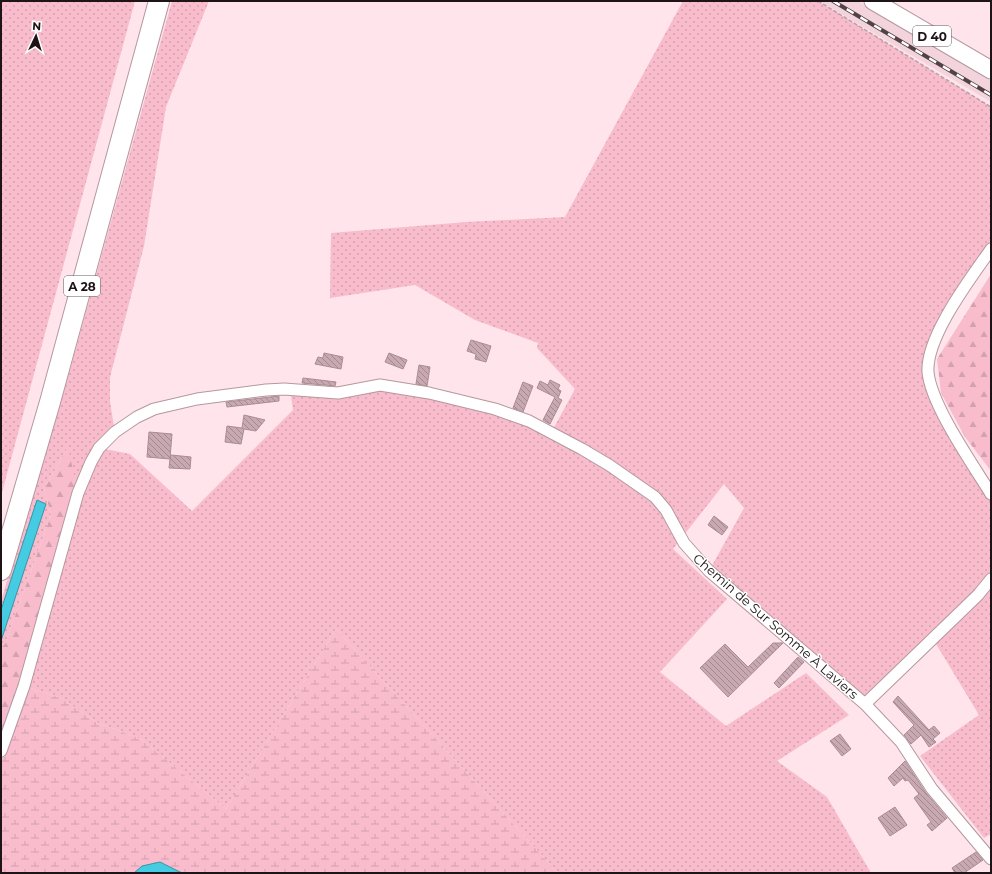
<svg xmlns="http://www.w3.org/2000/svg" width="992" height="874" font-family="Montserrat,sans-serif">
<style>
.built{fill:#f4d4dc}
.grass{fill:url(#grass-dots)}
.forest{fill:url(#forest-firs)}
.wetland{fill:url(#wetland-marsh)}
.water{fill:#45cce2;stroke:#3994a5}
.building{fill:url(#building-back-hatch);stroke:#aa8c93}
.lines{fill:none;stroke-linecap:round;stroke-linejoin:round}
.minor-casing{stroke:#b5979f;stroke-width:13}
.primary-casing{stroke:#b5979f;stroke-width:19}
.motorway-casing{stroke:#b5979f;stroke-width:22}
.path{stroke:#b8a2a8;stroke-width:1.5;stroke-dasharray:4 2;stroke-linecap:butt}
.minor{stroke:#fff;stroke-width:11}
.primary{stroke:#fff;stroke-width:17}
.motorway{stroke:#fff;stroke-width:20}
.rail-casing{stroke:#514246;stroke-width:4}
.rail{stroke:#fff;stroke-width:2.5;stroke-dasharray:8;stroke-linecap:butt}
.labels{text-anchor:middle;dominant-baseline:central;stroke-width:3;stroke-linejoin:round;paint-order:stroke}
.shield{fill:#fff;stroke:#625a5c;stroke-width:1}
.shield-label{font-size:12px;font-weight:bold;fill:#1e1316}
.street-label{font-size:13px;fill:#1e1316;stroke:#fff}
</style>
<defs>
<pattern id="grass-dots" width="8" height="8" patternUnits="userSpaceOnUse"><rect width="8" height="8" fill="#f8bccc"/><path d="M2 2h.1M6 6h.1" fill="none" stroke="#d4a1ae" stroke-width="1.8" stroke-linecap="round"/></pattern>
<pattern id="forest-firs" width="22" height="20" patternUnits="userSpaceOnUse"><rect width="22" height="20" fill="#f8bccc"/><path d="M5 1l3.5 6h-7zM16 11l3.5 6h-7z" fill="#d4a1ae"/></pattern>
<pattern id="wetland-marsh" width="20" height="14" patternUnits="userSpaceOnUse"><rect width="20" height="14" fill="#f8bccc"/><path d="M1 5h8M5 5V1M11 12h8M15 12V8" fill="none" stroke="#d4a1ae"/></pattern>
<pattern id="building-back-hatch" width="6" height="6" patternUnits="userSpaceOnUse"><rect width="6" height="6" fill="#c8a9b1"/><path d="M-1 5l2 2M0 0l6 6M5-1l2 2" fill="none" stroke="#a2888f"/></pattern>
</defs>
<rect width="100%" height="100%" fill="#ffe4eb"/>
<path class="built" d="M 819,1 L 858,1 L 899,25 L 991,81 L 991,102 Z"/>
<path class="grass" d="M 1,1 L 135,1 L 1,496 Z
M 172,1 L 209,1 L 166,107 L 144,246 L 110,377 L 110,402 L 115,432 L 100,448 L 130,454 L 192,511 L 293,410 L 290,389 L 306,391 L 371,386 L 429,393 L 551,433 L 575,389 L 537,348 L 538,343 L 475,320 L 415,285 L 330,298 L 331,233 L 467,222 L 565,217 L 683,1 L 818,1 L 991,107 L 991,249 L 960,295 L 929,359 L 937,401 L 991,494 L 991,834 L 984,838 L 920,756 L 979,715 L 933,639 L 865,704 L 709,571 L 744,508 L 724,484 L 673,549 L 727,599 L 660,672 L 726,726 L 806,673 L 849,715 L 777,761 L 827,797 L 871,873 L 558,873 L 336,629 L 226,809 L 141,739 L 96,722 L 61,698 L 24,686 L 68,447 L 44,489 L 51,515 L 5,644 L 1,648 L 1,601 L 63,395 Z"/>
<path class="forest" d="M 991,274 L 991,471 L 965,437 L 941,393 L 937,359 Z
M 68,447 L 78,493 L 1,751 L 1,648 L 5,644 L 51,515 L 44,489 Z"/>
<path class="wetland" d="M 336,629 L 558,873 L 1,873 L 1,751 L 24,686 L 61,698 L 96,722 L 141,739 L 226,809 Z"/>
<path class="water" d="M 37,500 L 46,504 L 1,641 L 1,610 Z
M 160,862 L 182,873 L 134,873 L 142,866 Z"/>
<path class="building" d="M 471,340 L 491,346 L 486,362 L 475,359 L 476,354 L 467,351 Z
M 324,353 L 343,357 L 341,369 L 315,364 L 318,357 L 323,358 Z
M 389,353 L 407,360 L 403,369 L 385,362 Z
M 419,365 L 430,367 L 427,386 L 416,384 Z
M 303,378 L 336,382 L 335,386 L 302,383 Z
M 550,380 L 560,385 L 558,389 L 561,391 L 558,398 L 562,400 L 550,424 L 543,420 L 555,397 L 537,388 L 540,381 L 548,385 Z
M 523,382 L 533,386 L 523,412 L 513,408 Z
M 279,396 L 279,401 L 227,407 L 226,402 Z
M 244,415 L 265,420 L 256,431 L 244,429 L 241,444 L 225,442 L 227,426 L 242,428 Z
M 149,432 L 172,434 L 170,458 L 171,455 L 191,457 L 190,469 L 169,468 L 170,459 L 147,457 Z
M 714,516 L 728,527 L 722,535 L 708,525 Z
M 773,643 L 783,643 L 728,697 L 700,668 L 725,644 L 748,667 Z
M 798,657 L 804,662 L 779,688 L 774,683 Z
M 898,696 L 929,730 L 934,726 L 940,733 L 933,739 L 936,742 L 929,747 L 921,735 L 911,744 L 904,735 L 914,725 L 893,702 Z
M 840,734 L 851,749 L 842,756 L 830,741 Z
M 905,761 L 926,793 L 947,818 L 932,831 L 927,825 L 931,822 L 914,798 L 919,794 L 908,780 L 905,781 L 903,778 L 894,786 L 888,778 Z
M 895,807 L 907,825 L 890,836 L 878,818 Z
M 976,852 L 983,860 L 964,873 L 955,873 L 952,868 Z"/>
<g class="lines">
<g class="minor-casing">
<path id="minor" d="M 991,249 C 971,278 926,336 928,372 C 931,405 973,465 991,494
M 865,704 L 978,595 L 991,579
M 1,751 L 24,686 L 78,493 L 91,462 L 99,448 L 115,432 L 137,417 L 154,409 L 197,399 L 266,390 L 284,389 L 338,393 L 380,385 L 429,393 L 495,409 L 529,421 L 582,449 L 609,465 L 655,497 L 666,510 L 684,543 L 709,571 L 865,704 L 901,742 L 932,789 L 991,859"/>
</g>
<g class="primary-casing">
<path id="primary" d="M 873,1 L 991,70"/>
</g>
<g class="motorway-casing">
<path id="motorway" d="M 1,570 L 50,402 L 159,1"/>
</g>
<path class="path" d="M 818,1 L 991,107"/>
<use href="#minor" class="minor"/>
<use href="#primary" class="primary"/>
<use href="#motorway" class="motorway"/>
<g class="rail-casing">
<path id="rail" d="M 833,1 L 991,95"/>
</g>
<use href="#rail" class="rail"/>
</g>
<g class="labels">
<g class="shield">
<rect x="913" y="26" width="38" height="20" rx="3"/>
<rect x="64" y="276" width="36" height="20" rx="3"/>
</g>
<g class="shield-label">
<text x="932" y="36">D 40</text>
<text x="82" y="286">A 28</text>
</g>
<g class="street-label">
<text transform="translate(776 626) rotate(41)">Chemin de Sur Somme À Laviers</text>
</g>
</g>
<rect width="992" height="874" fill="none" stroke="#1e1316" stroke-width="4"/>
<g transform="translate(36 36) rotate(4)" stroke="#ffffff" stroke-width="3" paint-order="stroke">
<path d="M0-3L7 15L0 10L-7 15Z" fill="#1e1316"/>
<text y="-6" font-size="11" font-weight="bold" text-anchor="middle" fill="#1e1316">N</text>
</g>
</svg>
